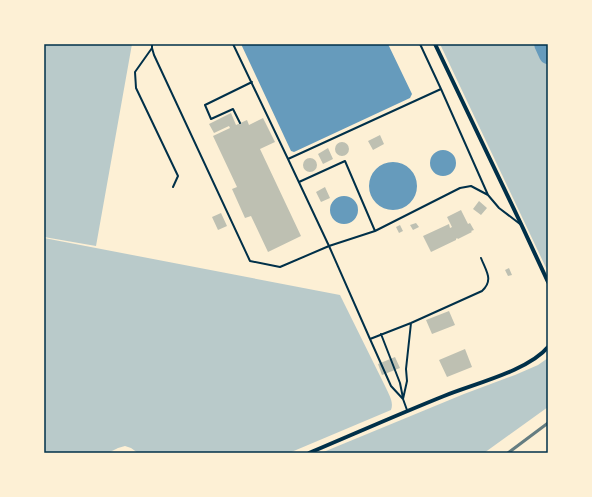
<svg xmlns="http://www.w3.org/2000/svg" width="592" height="497" font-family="'Work Sans',sans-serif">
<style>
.green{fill:#b9caca}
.water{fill:#669bbc}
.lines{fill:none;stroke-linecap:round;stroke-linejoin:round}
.river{stroke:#669bbc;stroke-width:18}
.building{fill:#bec0b2}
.service{stroke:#003049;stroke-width:2}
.minor{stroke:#003049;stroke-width:4}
.rail{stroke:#657d81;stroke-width:3}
.neatline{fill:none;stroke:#003049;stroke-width:1.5}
</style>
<rect width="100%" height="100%" fill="#fdf0d5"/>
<path class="green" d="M 44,44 L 132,44 L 96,246 L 44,237 Z
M 440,44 L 548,44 L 548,272 Z
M 44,238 L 340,295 L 386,388 C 389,395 394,402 391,410 L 289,453 L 138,453 L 131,448 L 125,446 L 118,448 L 108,453 L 44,453 Z
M 548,358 L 548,407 L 484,453 L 321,453 L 464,394 L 515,375 L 538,365 Z"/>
<path class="water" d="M 241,44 L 388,44 L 412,94 L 410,98 L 294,152 L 291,151 Z
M430 163a13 13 0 1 1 26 0a13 13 0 1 1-26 0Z
M369 186a24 24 0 1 1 48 0a24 24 0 1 1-48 0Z
M330 210a14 14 0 1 1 28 0a14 14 0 1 1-28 0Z"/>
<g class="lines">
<path class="river" d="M 543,44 L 548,55"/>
</g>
<path class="building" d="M 231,113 L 236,125 L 247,120 L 249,125 L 263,118 L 275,142 L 260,149 L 301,236 L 268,252 L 251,216 L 245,218 L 232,189 L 237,187 L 213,136 L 230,128 L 229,126 L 214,133 L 209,124 Z
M 380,135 L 384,144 L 373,150 L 368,141 Z
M335 149a7 7 0 1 1 14 0a7 7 0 1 1-14 0Z
M 328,148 L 333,159 L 323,164 L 318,154 Z
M303 165a7 7 0 1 1 14 0a7 7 0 1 1-14 0Z
M 325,187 L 330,198 L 321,202 L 316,192 Z
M 479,201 L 487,208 L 481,215 L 473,209 Z
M 461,210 L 468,224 L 470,223 L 474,230 L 471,231 L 472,232 L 458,239 L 457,238 L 456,239 L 456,240 L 431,252 L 423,236 L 449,224 L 450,228 L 452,227 L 447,217 Z
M 221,213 L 227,226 L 218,230 L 212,217 Z
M 416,223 L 419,227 L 413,230 L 410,225 Z
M 400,225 L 403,231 L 399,233 L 396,227 Z
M 509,268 L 512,275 L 508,276 L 505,270 Z
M 449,311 L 455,325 L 432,334 L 426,320 Z
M 465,349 L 472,367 L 447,377 L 439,360 Z
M 395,357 L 400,368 L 382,375 L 378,364 Z"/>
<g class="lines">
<path class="service" d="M 152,44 L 152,48 L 154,55 L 250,261 L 280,267 L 329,246 L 370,339 L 411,323 L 482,291 C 494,280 486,271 481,258
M 233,44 L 288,159 L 329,246 L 375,231 L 460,188 L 471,186 L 488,195
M 420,44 L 441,89 L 488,195 L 499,208 L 520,224
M 152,48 L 135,72 L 136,88 L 178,176 L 173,187
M 240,123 L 233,109 L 211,119 L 205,105 L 252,82
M 288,159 L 441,89
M 299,182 L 345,161 L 375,231
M 381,334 L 400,383 L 403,398
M 370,339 L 391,386 L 403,399 L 407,410
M 403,399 L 407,381 L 406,369 L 411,323"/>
<path class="minor" d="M 435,44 L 522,226 L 548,282
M 309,453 C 354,434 399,414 444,396 C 473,384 528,371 548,347"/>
<path class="rail" d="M 508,453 L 548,423"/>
</g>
<rect width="592" height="497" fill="none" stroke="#fdf0d5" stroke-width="90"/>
<rect x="45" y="45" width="502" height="407" class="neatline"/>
</svg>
